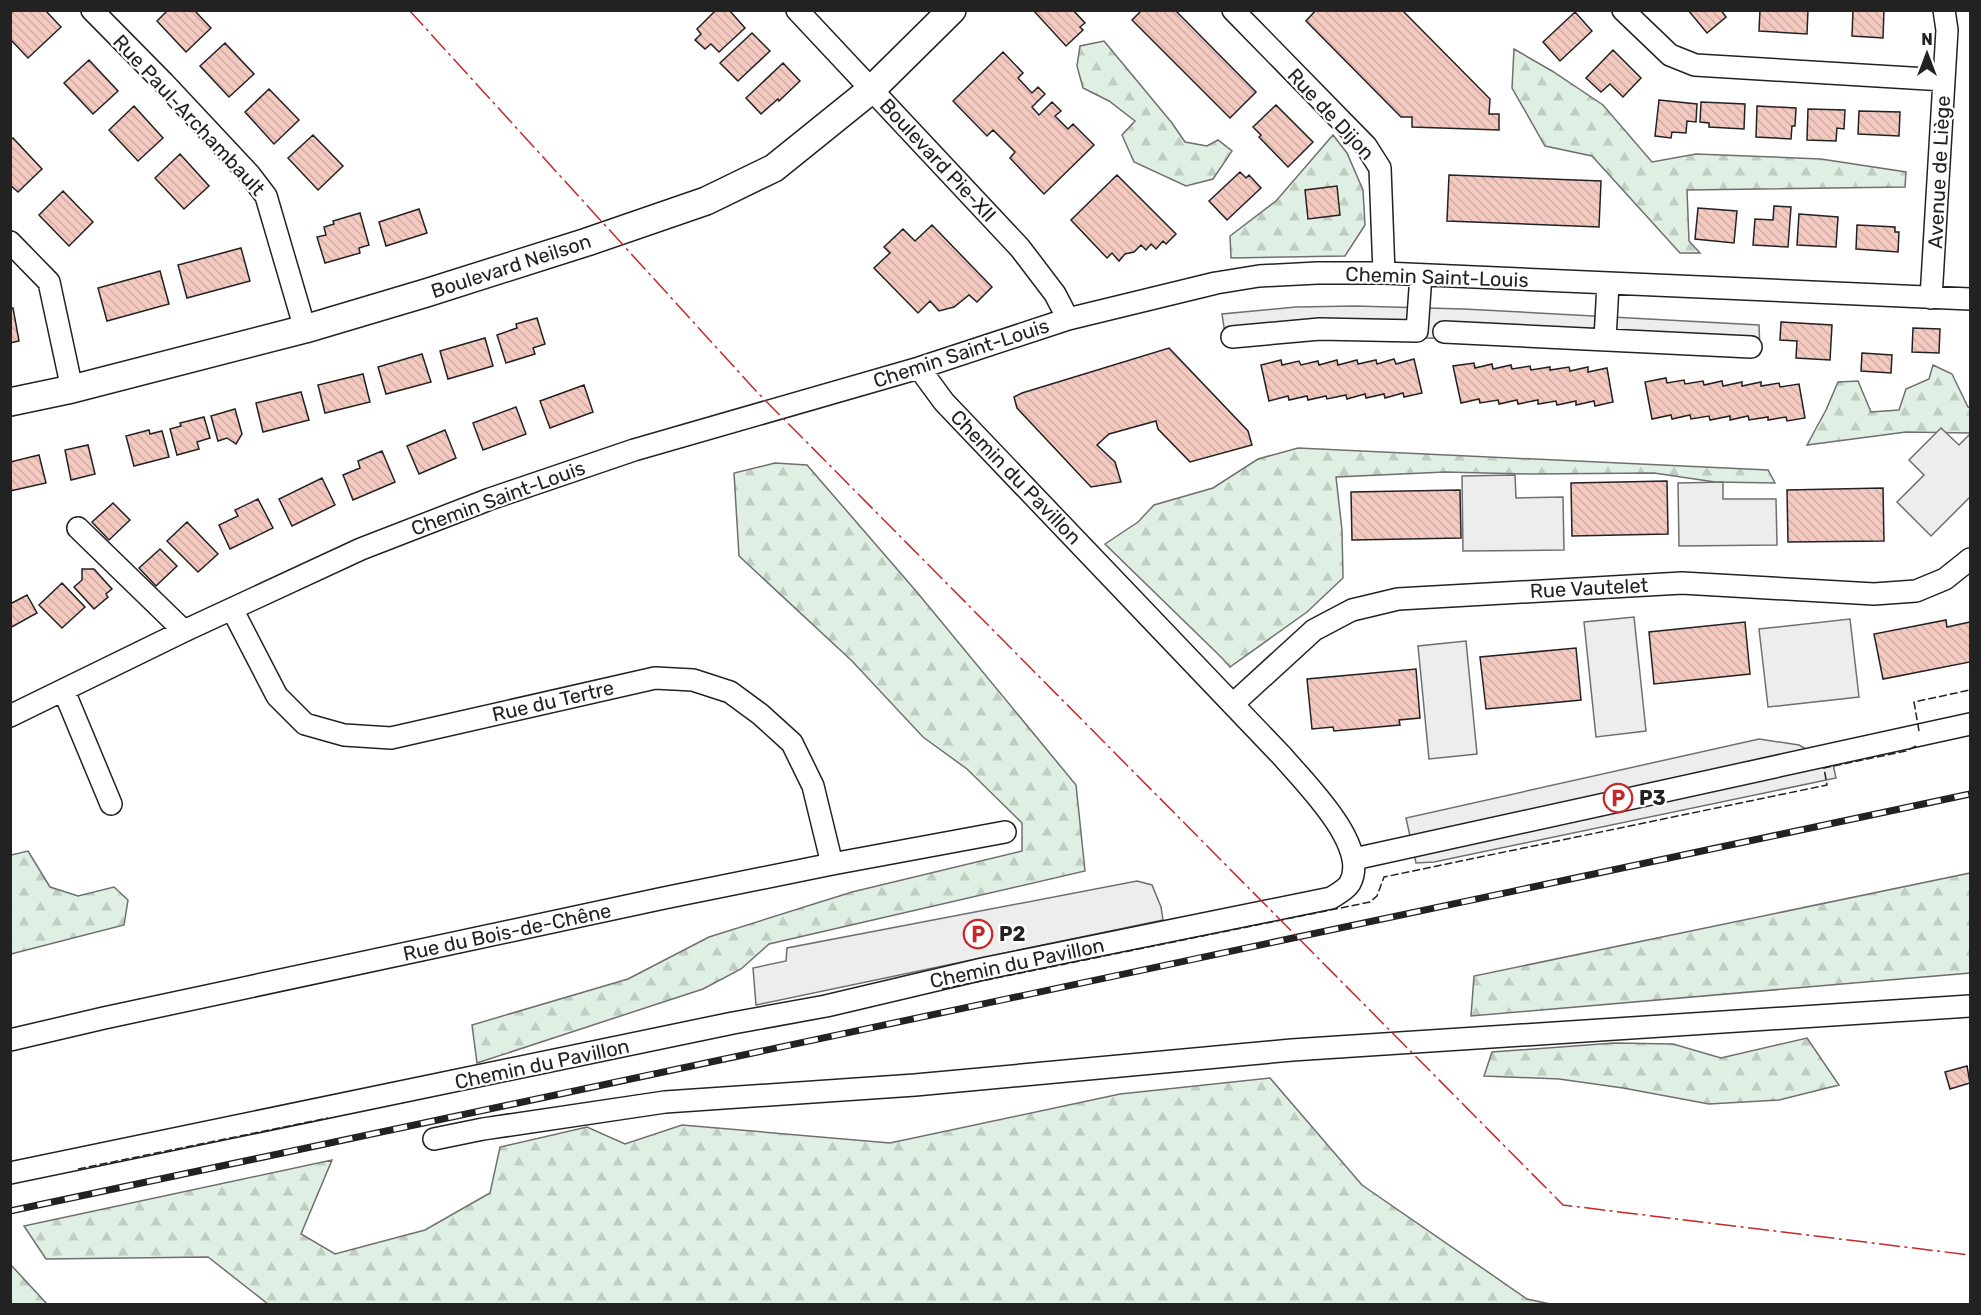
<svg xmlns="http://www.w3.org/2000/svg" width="1981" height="1315" font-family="Rubik,sans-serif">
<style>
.forest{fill:url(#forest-firs);stroke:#6f6f6f;stroke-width:1.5}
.parking{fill:#ededed;stroke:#6f6f6f;stroke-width:1.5}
.building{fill:url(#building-back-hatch);stroke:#222;stroke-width:1.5}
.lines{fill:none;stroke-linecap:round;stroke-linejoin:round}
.minor-casing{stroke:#222;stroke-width:24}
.major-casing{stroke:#222;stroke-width:30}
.minor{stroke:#fff;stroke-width:21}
.major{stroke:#fff;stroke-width:27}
.rail-casing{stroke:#222;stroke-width:7}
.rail{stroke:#fff;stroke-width:4.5;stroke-dasharray:14;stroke-linecap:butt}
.fence{stroke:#222;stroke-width:1.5;stroke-dasharray:8 3;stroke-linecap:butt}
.power{stroke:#c62828;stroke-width:1.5;stroke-dasharray:21 4.5 3 4.5;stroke-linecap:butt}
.labels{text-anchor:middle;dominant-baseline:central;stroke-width:4.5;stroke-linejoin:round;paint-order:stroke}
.street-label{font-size:20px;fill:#222;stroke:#fff}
.poi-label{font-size:20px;font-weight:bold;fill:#222;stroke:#fff;text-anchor:start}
</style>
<defs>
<pattern id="forest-firs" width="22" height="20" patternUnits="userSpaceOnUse" patternTransform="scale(1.5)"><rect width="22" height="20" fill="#e0efe3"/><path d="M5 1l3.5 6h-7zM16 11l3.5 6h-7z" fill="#c0cdc2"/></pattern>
<pattern id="building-back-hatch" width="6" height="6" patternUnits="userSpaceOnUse" patternTransform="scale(1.5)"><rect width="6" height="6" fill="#f3c9c0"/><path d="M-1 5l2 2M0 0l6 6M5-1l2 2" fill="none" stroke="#d0aca5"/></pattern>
</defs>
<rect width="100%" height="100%" fill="#fff"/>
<path class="forest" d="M 1104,41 L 1172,123 L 1185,142 L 1207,146 L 1218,140 L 1232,151 L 1213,179 L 1186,186 L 1134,162 L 1122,135 L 1135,121 L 1109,101 L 1083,88 L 1077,66 L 1080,46 Z
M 1514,49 L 1552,71 L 1603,105 L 1652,162 L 1696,154 L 1821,159 L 1906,172 L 1905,187 L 1687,190 L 1689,241 L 1700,253 L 1680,253 L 1592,156 L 1545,146 L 1512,88 Z
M 1333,135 L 1347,153 L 1363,190 L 1365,225 L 1345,256 L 1231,258 L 1230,236 L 1276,201 Z
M 1933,365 L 1952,374 L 1968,407 L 1970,408 L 1970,433 L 1906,432 L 1807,445 L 1826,410 L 1838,382 L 1858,381 L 1871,412 L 1899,410 L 1906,389 L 1929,379 Z
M 1298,448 L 1768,470 L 1775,483 L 1715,482 L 1654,473 L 1531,474 L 1445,472 L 1336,477 L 1342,530 L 1343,578 L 1307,612 L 1230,667 L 1222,658 L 1105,544 L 1138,522 L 1154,505 L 1213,488 L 1258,459 Z
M 775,463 L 807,465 L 916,591 L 1076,785 L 1085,871 L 769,944 L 741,969 L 703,989 L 477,1063 L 472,1025 L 628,979 L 709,937 L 852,892 L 1022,851 L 1022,823 L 967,769 L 923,737 L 852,661 L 739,556 L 734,473 Z
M 28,851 L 50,887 L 78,896 L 114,887 L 128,900 L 124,925 L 11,954 L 11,855 Z
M 1970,873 L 1970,973 L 1471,1016 L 1474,976 Z
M 1807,1038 L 1839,1085 L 1779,1100 L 1709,1104 L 1623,1088 L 1559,1079 L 1484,1076 L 1492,1052 L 1614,1043 L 1673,1044 L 1721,1058 Z
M 1270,1078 L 1362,1185 L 1527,1299 L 1550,1304 L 268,1304 L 208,1257 L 46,1259 L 24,1226 L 332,1160 L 301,1234 L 335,1254 L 425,1230 L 490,1193 L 500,1147 L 587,1127 L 625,1144 L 682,1125 L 890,1143 L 1120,1094 Z
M 10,1265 L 11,1265 L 47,1304 L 11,1304 Z"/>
<path class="parking" d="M 1355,306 L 1464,309 L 1759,325 L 1760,351 L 1519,340 L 1378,337 L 1274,341 L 1227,347 L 1222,314 L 1296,307 Z
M 1941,428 L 1959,445 L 1969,435 L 1970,437 L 1970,497 L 1931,536 L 1897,502 L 1924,475 L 1909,460 Z
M 1515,475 L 1516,498 L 1563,497 L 1564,550 L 1463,551 L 1462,476 Z
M 1723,482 L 1723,499 L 1776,499 L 1777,545 L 1679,546 L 1678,483 Z
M 1634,617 L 1646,731 L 1596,737 L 1584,622 Z
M 1850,619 L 1859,697 L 1768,707 L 1759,629 Z
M 1466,641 L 1477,754 L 1429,759 L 1418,646 Z
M 1759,739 L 1799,745 L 1833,764 L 1836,778 L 1434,862 L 1416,863 L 1406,818 Z
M 1137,881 L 1152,885 L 1161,907 L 1163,920 L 756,1005 L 753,968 L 786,961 L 787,948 Z"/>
<path class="building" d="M 14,10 L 45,10 L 61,27 L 28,58 L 10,39 L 10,14 Z
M 168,10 L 194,10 L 211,28 L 186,52 L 157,21 Z
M 716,10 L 729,10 L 745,28 L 719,52 L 711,44 L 705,49 L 695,40 L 701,34 L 697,29 Z
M 1033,10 L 1073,10 L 1085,23 L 1080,27 L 1083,30 L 1066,46 Z
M 1142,10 L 1175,10 L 1256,92 L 1230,118 L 1132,20 Z
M 1316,10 L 1402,10 L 1490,99 L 1489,114 L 1499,114 L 1499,130 L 1412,127 L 1412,117 L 1401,117 L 1306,21 Z
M 1688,10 L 1721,10 L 1726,17 L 1707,33 Z
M 1760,10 L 1808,10 L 1807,34 L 1759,31 Z
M 1853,10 L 1884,10 L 1883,38 L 1852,36 Z
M 1575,12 L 1592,31 L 1560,61 L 1543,42 Z
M 752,33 L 770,51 L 738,81 L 720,63 Z
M 225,43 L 254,74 L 229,97 L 200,66 Z
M 1613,50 L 1641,78 L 1623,97 L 1610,84 L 1601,92 L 1586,78 Z
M 1003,52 L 1023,73 L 1018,78 L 1032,93 L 1038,87 L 1045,94 L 1032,107 L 1039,115 L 1052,102 L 1061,111 L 1055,116 L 1068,129 L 1073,124 L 1094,145 L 1044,194 L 1010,158 L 1015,152 L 993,130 L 987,136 L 953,101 Z
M 89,60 L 118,91 L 93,114 L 64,83 Z
M 783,63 L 800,81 L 779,101 L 778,99 L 761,114 L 746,98 Z
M 269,89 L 299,120 L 274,144 L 245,112 Z
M 1659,100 L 1697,104 L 1696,122 L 1687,121 L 1686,133 L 1672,132 L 1671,138 L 1655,136 Z
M 1701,102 L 1745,104 L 1744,129 L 1709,127 L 1709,123 L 1700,122 Z
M 1276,105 L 1313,142 L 1288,167 L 1259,137 L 1261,135 L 1253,127 Z
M 134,106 L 163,138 L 138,161 L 109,130 Z
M 1757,106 L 1796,108 L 1795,126 L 1792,126 L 1791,139 L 1756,137 Z
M 1808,109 L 1845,110 L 1844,129 L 1837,128 L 1836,141 L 1807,140 Z
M 1859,111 L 1900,112 L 1899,136 L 1858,134 Z
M 313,135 L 343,166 L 318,190 L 288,158 Z
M 13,138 L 42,169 L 18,192 L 10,185 L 10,140 Z
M 180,154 L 209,186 L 184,209 L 155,178 Z
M 1240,172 L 1246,178 L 1249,175 L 1261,188 L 1227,220 L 1209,201 Z
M 1117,175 L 1176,234 L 1166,244 L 1163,241 L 1156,249 L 1151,244 L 1146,250 L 1141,245 L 1134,252 L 1125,254 L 1119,261 L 1112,253 L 1107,258 L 1071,220 Z
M 1449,175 L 1601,181 L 1599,227 L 1447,221 Z
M 1337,186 L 1340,215 L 1308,219 L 1305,190 Z
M 63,191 L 93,222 L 69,246 L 39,215 Z
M 1774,206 L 1791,207 L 1788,247 L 1753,245 L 1755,219 L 1773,220 Z
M 1698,208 L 1737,211 L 1734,243 L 1695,239 Z
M 419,209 L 427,233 L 386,246 L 379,222 Z
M 360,213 L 369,245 L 359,248 L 360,253 L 325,263 L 317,237 L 326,235 L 324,227 L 334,224 L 333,221 Z
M 1799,214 L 1838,217 L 1836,247 L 1797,245 Z
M 932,225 L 992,287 L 977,302 L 969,295 L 954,307 L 939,311 L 930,301 L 918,313 L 874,268 L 890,253 L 884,247 L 903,229 L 915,241 Z
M 1857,225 L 1895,227 L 1895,232 L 1899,232 L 1898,252 L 1856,249 Z
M 241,248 L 250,281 L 187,298 L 178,265 Z
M 160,271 L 169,304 L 107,321 L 98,288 Z
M 10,308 L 13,308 L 19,341 L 10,343 Z
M 537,318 L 545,344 L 533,348 L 535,354 L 506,363 L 497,335 L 517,328 L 516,324 Z
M 1781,322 L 1832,325 L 1830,360 L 1796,358 L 1797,341 L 1780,340 Z
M 1913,328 L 1940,329 L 1939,353 L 1912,352 Z
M 485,338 L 493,366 L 448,379 L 440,351 Z
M 1169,348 L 1248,431 L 1252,445 L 1190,462 L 1158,429 L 1156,421 L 1109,434 L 1097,445 L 1115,462 L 1121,482 L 1091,487 L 1017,408 L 1014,397 L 1022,393 Z
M 1862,353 L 1892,355 L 1891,373 L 1861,371 Z
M 422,354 L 431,382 L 386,394 L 378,367 Z
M 1394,359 L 1396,364 L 1414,359 L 1422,393 L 1404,397 L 1403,393 L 1385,398 L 1384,394 L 1366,398 L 1365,394 L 1347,399 L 1346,395 L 1327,399 L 1326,396 L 1308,400 L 1307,396 L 1289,400 L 1288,396 L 1269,401 L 1261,365 L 1281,360 L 1282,365 L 1299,361 L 1301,365 L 1318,361 L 1319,365 L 1337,360 L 1338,365 L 1357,360 L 1358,364 L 1376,360 L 1377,364 Z
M 1474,363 L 1475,368 L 1492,364 L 1493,369 L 1511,365 L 1512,369 L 1530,366 L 1531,370 L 1550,367 L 1550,370 L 1569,367 L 1570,371 L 1588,367 L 1588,372 L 1607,368 L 1613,402 L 1595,406 L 1594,401 L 1576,405 L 1576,401 L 1557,405 L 1556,401 L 1538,404 L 1538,400 L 1518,404 L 1517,400 L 1499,404 L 1498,400 L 1480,403 L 1479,399 L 1461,403 L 1453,366 Z
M 363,374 L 370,402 L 325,413 L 318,385 Z
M 1666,378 L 1667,383 L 1684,380 L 1685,384 L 1703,381 L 1704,385 L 1722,381 L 1723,386 L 1742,382 L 1742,386 L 1761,382 L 1761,386 L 1779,383 L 1780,387 L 1799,384 L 1805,418 L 1787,421 L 1786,417 L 1768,420 L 1768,417 L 1749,420 L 1748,416 L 1730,420 L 1730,416 L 1710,420 L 1709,416 L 1691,419 L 1690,415 L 1672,419 L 1671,415 L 1652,419 L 1645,382 Z
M 584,385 L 593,412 L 550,428 L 540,401 Z
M 301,392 L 309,420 L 263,432 L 256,403 Z
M 516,407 L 526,434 L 483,450 L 473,423 Z
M 235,409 L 242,434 L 236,444 L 227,438 L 218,441 L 211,416 Z
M 204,417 L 210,438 L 197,442 L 199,449 L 177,455 L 170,429 L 181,426 L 180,423 Z
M 149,430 L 150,434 L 162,431 L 169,457 L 134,466 L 126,436 Z
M 445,430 L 456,458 L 419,474 L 407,446 Z
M 88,445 L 95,474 L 71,480 L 65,450 Z
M 382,451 L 395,482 L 353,500 L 343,475 L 360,468 L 358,461 Z
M 39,455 L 46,483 L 10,491 L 10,462 Z
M 322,478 L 335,505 L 292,526 L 279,499 Z
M 1667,481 L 1668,534 L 1572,536 L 1571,483 Z
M 1883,488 L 1884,541 L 1788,542 L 1787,490 Z
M 1460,490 L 1461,538 L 1352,540 L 1351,492 Z
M 258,499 L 273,528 L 230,549 L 219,525 L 238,516 L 235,510 Z
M 113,503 L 130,520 L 109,540 L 92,522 Z
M 187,522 L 218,554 L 198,572 L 167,541 Z
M 160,549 L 177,566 L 156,586 L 139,568 Z
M 82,569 L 94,569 L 112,589 L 106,594 L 108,597 L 94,609 L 74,587 L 82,580 Z
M 62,583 L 85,607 L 62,628 L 39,605 Z
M 27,595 L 37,613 L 10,628 L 10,604 Z
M 1946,620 L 1947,627 L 1970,622 L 1970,662 L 1883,679 L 1874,634 Z
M 1745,622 L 1750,674 L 1654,684 L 1649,632 Z
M 1576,648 L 1581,700 L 1486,709 L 1480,657 Z
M 1416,669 L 1420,718 L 1399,720 L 1400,725 L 1334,731 L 1333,727 L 1312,729 L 1307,679 Z
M 1967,1066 L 1970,1083 L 1950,1089 L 1945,1072 Z"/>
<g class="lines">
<g class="minor-casing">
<path id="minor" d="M 92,10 L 163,82 L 250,175 L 266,196 L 305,329
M 797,10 L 1020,248 L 1055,294 L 1068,319
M 1233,10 L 1366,146 L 1380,168 L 1384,273
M 1623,10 L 1670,55 L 1695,65 L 1944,80
M 10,242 L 49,282 L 72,389
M 1931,298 L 1947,30 L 1944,10
M 1444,332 L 1751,347
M 1232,337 L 1320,329 L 1417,331 L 1421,275
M 1605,339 L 1608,284
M 78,528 L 184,631
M 232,609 L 277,696 L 305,724 L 344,735 L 391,738 L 655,678 L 693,680 L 730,692 L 760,714 L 792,743 L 813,786 L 832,864
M 64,691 L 111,804
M 1233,704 L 1314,630 L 1352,610 L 1398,599 L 1682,583 L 1874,594 L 1916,591 L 1945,579 L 1970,559
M 10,716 L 184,631 L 361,549 L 490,499 L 634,450 L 919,368 L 1068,319 L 1216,283 L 1259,276 L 1317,273 L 1384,273 L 1970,299
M 1354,859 L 1970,724
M 10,1040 L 104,1018 L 664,898 L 832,864 L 1005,832
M 434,1139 L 483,1129 L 665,1102 L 915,1085 L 1292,1050 L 1970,1006
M 10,1173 L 733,1023 L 826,1006 L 987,968 L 1331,898 C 1337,894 1346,890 1350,883 C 1370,846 1305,783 1282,756 L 944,402 L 919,368"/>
</g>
<g class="major-casing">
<path id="major" d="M 10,402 L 72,389 L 305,329 L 426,293 L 587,242 L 706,201 L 774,168 L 872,89 L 952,10"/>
</g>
<use href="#minor" class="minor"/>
<use href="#major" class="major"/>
<g class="rail-casing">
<path id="rail" d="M 10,1211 L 1970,794"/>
</g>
<use href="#rail" class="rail"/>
<path class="fence" d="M 1919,731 L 1914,702 L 1970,690
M 942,989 L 1370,902 L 1377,896 L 1384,877 L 1827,785 L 1824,768 L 1906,751 L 1916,746
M 78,1169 L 328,1118"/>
<path class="power" d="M 409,10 L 757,392 L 1563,1205 L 1970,1255"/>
</g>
<defs>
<g id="parking-ring" transform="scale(1.5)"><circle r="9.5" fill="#fff" stroke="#c62828" stroke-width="1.5"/><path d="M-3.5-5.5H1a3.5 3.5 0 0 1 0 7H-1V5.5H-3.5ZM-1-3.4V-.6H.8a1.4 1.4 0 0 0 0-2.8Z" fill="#c62828"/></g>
</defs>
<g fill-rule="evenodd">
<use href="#parking-ring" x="1618" y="798"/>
<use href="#parking-ring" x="978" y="934"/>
</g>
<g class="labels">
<g class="street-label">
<text transform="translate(1331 114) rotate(47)">Rue de Dijon</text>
<text transform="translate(189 115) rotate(47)">Rue Paul-Archambault</text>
<text transform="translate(938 160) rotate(47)">Boulevard Pie-XII</text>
<text transform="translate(1939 172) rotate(-87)">Avenue de Liège</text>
<text transform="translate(511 266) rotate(-18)">Boulevard Neilson</text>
<text transform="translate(1437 277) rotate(2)">Chemin Saint-Louis</text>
<text transform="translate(961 353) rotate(-18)">Chemin Saint-Louis</text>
<text transform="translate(1016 477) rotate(46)">Chemin du Pavillon</text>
<text transform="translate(498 498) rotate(-20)">Chemin Saint-Louis</text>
<text transform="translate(1589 588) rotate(-3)">Rue Vautelet</text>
<text transform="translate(553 701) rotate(-13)">Rue du Tertre</text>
<text transform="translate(507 932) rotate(-12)">Rue du Bois-de-Chêne</text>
<text transform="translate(1017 963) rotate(-12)">Chemin du Pavillon</text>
<text transform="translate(542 1064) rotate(-12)">Chemin du Pavillon</text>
</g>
<g class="poi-label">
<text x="1639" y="798">P3</text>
<text x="999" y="934">P2</text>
</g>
</g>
<rect width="1981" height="1315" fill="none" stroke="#222222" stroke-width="24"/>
<g transform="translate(1927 54)" stroke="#ffffff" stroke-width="4.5" paint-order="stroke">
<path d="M0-4.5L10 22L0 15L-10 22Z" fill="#222222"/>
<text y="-9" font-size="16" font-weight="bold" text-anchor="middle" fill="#222222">N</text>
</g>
</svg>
